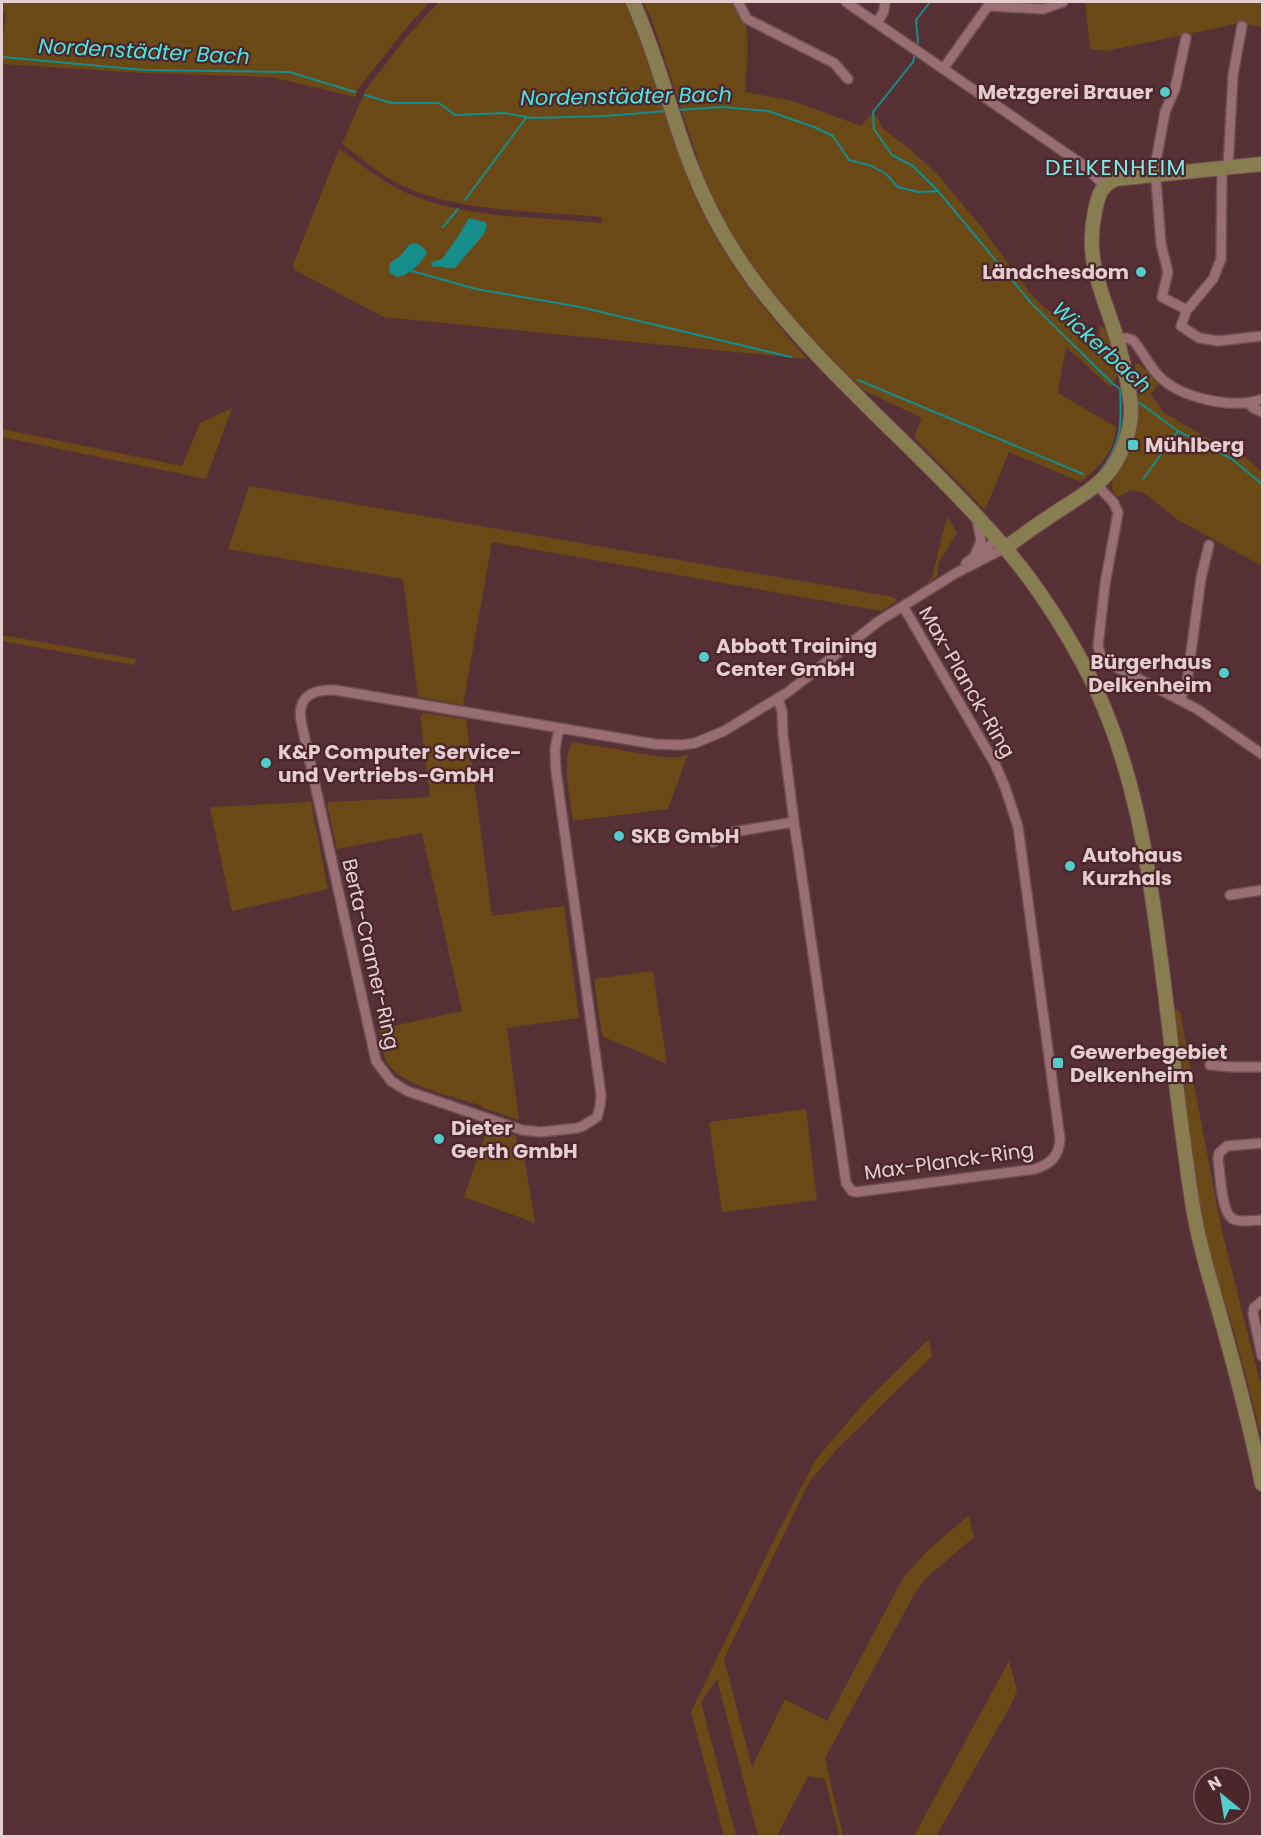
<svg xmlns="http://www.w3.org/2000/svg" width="1264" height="1838" font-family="Poppins,sans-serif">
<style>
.green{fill:#6b4917;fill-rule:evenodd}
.water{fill:#158d8b}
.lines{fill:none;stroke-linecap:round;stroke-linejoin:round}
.stream{stroke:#158d8b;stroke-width:2}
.street-casing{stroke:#6e4e52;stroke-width:12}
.secondary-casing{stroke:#6e4e52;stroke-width:16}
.street{stroke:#996e72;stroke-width:9}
.secondary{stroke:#877d50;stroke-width:14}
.poi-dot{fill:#53cdca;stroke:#4a262b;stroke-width:2}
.labels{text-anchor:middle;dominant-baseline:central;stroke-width:4.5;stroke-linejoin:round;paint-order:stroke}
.poi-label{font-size:20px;font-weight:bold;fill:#e6ced0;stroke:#4a262b;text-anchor:start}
.street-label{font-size:20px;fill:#e6ced0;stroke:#4a262b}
.water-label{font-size:21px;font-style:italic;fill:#4ce5e2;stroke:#4a262b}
.quarter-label{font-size:22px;letter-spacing:1.5px;fill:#7eeae7;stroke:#4a262b}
</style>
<rect width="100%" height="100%" fill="#563035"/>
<path class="green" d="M 2,2 L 430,2 L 407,27 L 358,89 L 355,97 L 271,77 L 143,73 L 2,64 L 2,45 L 6,13 L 2,12 Z
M 439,2 L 624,2 C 658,75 672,156 710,227 C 736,276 771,317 807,359 L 383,317 L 295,270 L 293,265 L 339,149 C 362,164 384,184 409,194 C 470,220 538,216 602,223 L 602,217 C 538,211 462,213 403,186 C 382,177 360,157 342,144 L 365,91 L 407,36 ZM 410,244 L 418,266 L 407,275 L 390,263 L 400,256 Z
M 643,2 L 735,2 C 737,14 742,14 745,23 C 750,39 746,75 745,92 L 793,101 L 861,126 L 870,115 L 878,117 L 882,128 L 911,150 L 937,174 L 983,229 L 1030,293 L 1042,306 L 1057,316 L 1070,318 L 1073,329 L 1100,335 L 1099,326 L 1107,328 L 1118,375 L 1110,387 L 1066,347 L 1058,393 L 1116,427 C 1115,452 1099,467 1081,482 L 1009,452 L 985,510 L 914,437 L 922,418 L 863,390 L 844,372 L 783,306 L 753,266 L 729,230 L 706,184 L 652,20 Z
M 1085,2 L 1262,2 L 1262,27 L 1241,23 L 1106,51 L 1090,49 Z
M 1136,364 L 1139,364 L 1159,383 L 1151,394 L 1163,412 L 1202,435 L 1245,457 L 1262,472 L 1262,566 L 1178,520 L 1145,493 L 1131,490 L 1117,497 L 1112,489 C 1111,473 1127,461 1132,447 C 1141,420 1137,393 1135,366 Z
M 232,408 L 206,479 L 2,437 L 2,429 L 182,466 L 200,423 Z
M 249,486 L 894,597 L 897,601 L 881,611 L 492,542 L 463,705 L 418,697 L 403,579 L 228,549 Z
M 947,516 L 957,533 L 939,562 L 937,576 L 925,585 L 932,577 Z
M 2,635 L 136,659 L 134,665 L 2,641 Z
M 423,713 L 466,719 L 492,916 L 564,906 L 579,1018 L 507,1028 L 519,1120 L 483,1108 L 482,1106 C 457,1097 399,1086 386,1061 C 382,1052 381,1039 379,1029 L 462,1011 L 422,833 L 337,849 L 327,805 L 329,802 L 430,797 L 420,717 Z
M 573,742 L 663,757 L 679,757 L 688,754 L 668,809 L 573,821 C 571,802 560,757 573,742 Z
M 311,802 L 328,889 L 232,911 L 210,807 Z
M 653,971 L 667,1064 L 602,1036 L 594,979 Z
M 1174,1007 L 1180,1012 L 1223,1236 L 1262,1389 L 1262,1438 L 1234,1331 L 1213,1264 L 1203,1223 L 1193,1176 L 1181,1050 Z
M 806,1109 L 817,1200 L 722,1212 L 709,1122 Z
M 488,1126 L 516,1136 L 518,1148 L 523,1148 L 535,1223 L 464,1197 Z
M 927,1341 L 929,1341 L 932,1356 L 837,1449 L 809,1482 L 724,1659 L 752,1767 L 785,1699 L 827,1721 L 903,1578 L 928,1550 L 969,1515 L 974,1537 L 927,1577 L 915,1593 L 825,1758 L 843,1836 L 839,1836 L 825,1779 L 808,1776 L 777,1836 L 758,1836 L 717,1679 L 701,1702 L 736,1836 L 724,1836 L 691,1712 L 773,1542 L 816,1459 L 866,1401 Z
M 1009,1661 L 1017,1690 L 1011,1705 L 936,1836 L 914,1836 Z"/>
<path class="water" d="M 469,218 L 485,222 L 487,226 L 484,234 L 455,268 C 447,270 442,265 434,267 L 431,264 L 432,262 L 442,259 L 459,235 Z
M 416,243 L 424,248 L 427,253 C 418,266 412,274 397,277 L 389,272 L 390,263 L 400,256 L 410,244 Z"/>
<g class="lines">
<path class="stream" d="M 916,48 L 918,41 L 916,20 L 930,2
M 915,53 L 913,62 L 873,112 L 874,129 L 892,155 L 913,166 L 938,191 L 1032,304 L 1113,384 L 1123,391
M 2,57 L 144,70 L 289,72 L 355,92
M 365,95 L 391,103 L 439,103 L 455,115 L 504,113 L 532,118 L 606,116 L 666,111
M 677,110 L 723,107 L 768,111 L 814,127 L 833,136 L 849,160 L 872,166 L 886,174 L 898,187 L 918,192 L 938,191
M 465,200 L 526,118
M 443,227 L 458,209
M 412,271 L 476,289 L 580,307 L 791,357
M 858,380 L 1083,474
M 1137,401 L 1178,431 L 1232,459 L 1262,484
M 1099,473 C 1122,444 1122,424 1120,389
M 1143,479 L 1178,431"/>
<g class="street-casing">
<path id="street" d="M 738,2 L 747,19 L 834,63 L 848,79
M 846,2 L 1083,165 L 1104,185
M 877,23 L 884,11 L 885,2
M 1186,38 L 1175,89 L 1165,112 L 1155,167 L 1161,244 L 1168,272 L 1162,297 L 1187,310
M 943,69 L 988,6 L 1043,9 L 1063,2
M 1228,167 L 1233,75 L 1242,26
M 1222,168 L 1221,259 L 1213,279 L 1187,310 L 1181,326 L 1199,338 L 1218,341 L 1262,336
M 1117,340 L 1126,338 L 1133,340 C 1142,351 1148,364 1158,375 C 1179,398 1233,410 1262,399
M 1249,403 L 1253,408 L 1262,412
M 1097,485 L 1114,503 L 1118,513 L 1105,584 L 1098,646 L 1101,656 L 1110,664 L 1197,709 L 1262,754
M 975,555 L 981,541 L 977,519
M 966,563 L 998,539
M 778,699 L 782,711 L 783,735 L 794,822 L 846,1183 L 852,1191 L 857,1192 L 1035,1169 C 1051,1164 1059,1156 1060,1139 L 1018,827 L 1005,787 L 995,764 L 903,606
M 1180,700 L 1187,682 L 1201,578 L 1209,545
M 559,728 L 555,749 L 556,771 L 601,1095 L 600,1106 L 597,1117 L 583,1126 L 577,1128 L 541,1132 L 522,1130 L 407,1091 L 391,1081 L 376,1061 L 301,721 C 297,696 313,689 335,690 L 654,744 L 682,745 L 695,743 L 724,731 L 788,692 L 879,621 L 956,573 L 1005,548
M 713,842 L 733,832 L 794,822
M 1230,895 L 1262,890
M 1210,1065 L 1233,1067 L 1262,1067
M 1262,1143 L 1227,1146 L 1219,1153 L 1218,1158 C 1220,1172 1221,1213 1233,1219 C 1241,1223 1254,1220 1262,1220
M 1262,1301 L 1254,1308 L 1253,1314 L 1262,1356"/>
</g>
<g class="secondary-casing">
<path id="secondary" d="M 633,2 C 657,55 670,112 691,166 C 707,208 729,247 755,282 C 829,380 927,456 1006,549 C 1040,589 1068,634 1092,681 C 1134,767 1148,860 1160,954 C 1171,1036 1179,1119 1192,1201 C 1198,1242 1211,1282 1222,1322 C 1237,1376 1251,1430 1262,1484
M 1005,548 C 1019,538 1032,528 1046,519 C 1074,499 1105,487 1120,454 C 1127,440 1131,426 1131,410 C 1130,387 1123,361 1117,339 C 1103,292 1084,262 1095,211 C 1098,196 1101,185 1116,179 L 1262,164"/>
</g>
<use href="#street" class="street"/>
<use href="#secondary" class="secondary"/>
</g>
<g class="poi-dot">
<circle cx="1165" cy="92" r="6"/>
<circle cx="1141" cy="272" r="6"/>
<rect x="1127" y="439" width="12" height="12" rx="3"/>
<circle cx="704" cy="657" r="6"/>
<circle cx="1224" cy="673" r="6"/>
<circle cx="266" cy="763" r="6"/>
<circle cx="619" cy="836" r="6"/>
<circle cx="1070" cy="866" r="6"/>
<rect x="1052" y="1057" width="12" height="12" rx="3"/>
<circle cx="439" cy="1139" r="6"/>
</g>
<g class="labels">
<g class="poi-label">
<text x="1153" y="92" text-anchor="end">Metzgerei Brauer</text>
<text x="1129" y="272" text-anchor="end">Ländchesdom</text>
<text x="1145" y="445">Mühlberg</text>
<text x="716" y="646">Abbott Training<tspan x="716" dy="23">Center GmbH</tspan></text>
<text x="1212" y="662" text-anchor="end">Bürgerhaus<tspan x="1212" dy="23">Delkenheim</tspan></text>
<text x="278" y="752">K&amp;P Computer Service-<tspan x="278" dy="23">und Vertriebs-GmbH</tspan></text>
<text x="631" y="836">SKB GmbH</text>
<text x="1082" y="855">Autohaus<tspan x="1082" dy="23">Kurzhals</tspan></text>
<text x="1070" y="1052">Gewerbegebiet<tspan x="1070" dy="23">Delkenheim</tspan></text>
<text x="451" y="1128">Dieter<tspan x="451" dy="23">Gerth GmbH</tspan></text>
</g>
<g class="street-label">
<text transform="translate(967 682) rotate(60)">Max-Planck-Ring</text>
<text transform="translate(371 954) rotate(77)">Berta-Cramer-Ring</text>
<text transform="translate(949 1161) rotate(-8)">Max-Planck-Ring</text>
</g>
<g class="water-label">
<text transform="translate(144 51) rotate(3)">Nordenstädter Bach</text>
<text transform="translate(626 96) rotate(-1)">Nordenstädter Bach</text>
<text transform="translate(1102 347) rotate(42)">Wickerbach</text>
</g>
<g class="quarter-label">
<text x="1116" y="167">DELKENHEIM</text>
</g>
</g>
<rect width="1264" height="1838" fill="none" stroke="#e6ced0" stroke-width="6"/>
<g transform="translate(1222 1796) rotate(330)"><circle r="28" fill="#4a262b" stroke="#88696d" stroke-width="1.5"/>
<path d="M0-4.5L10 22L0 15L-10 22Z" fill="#53cdca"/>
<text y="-9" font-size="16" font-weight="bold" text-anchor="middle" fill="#e6ced0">N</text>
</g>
</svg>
